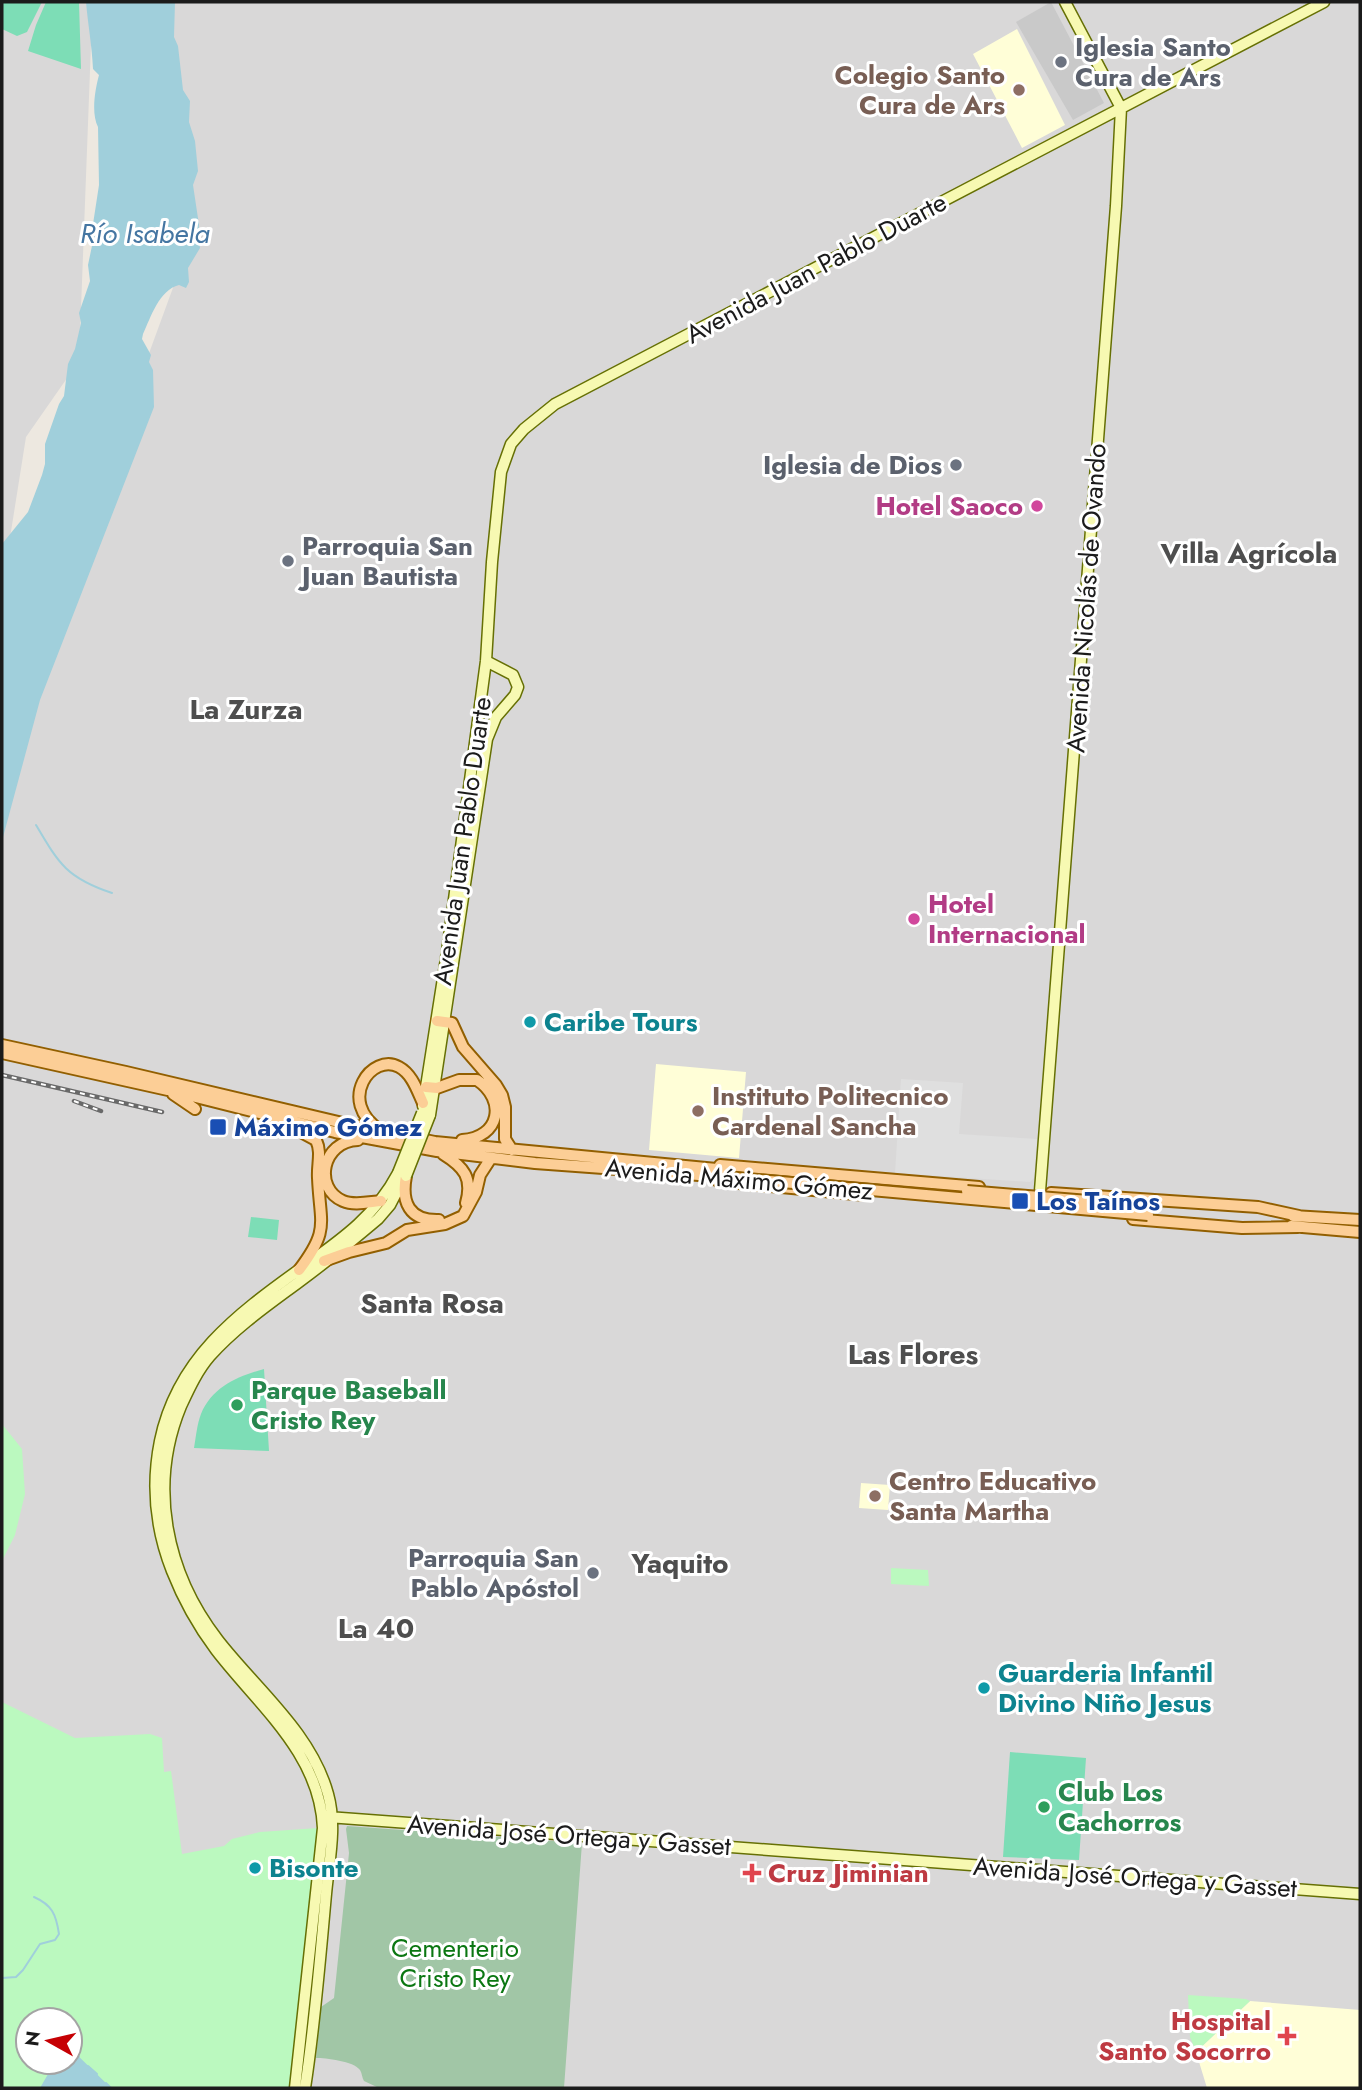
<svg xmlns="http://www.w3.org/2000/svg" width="1362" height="2090" font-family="Jost,sans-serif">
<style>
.residential{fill:#d9d8d8;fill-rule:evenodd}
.education{fill:#fffed7}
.religious{fill:#c9c9c9}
.cemetery{fill:#a1c6a6}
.park{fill:#bbf9bf;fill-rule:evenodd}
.pitch{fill:#7dddb6}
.parking{fill:#dfdfdf}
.water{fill:#a0cfdb}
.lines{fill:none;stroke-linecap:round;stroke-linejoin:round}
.stream{stroke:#a0cfdb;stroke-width:2}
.secondary-casing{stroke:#667004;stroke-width:13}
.primary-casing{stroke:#925f00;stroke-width:14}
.secondary{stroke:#f7f9b2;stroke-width:10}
.primary{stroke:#fcce96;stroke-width:10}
.rail-casing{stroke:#696969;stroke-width:4.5}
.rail{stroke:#fff;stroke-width:2;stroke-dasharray:5;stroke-linecap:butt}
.secondary-bridge-casing{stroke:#667004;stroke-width:13;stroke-linecap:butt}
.primary-bridge-casing{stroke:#925f00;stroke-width:14;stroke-linecap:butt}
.secondary-bridge{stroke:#f7f9b2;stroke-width:10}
.primary-bridge{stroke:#fcce96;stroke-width:10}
.worship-dot{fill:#6b7280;stroke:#fff;stroke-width:2.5}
.education-dot{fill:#8d6e63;stroke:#fff;stroke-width:2.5}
.hotel-dot{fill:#d1479c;stroke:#fff;stroke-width:2.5}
.culture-dot{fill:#0f9aa8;stroke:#fff;stroke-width:2.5}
.transit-dot{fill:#1a4fb4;stroke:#fff;stroke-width:2.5}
.leisure-dot{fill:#2e9e5b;stroke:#fff;stroke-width:2.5}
.health-dot{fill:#e0444e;stroke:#fff;stroke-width:2.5}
.labels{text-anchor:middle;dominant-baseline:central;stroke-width:6;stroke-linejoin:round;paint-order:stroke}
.worship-label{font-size:26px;font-weight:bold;fill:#5b616d;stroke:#fff;text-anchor:start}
.education-label{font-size:26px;font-weight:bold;fill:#785e54;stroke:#fff;text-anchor:start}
.street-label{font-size:26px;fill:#1b1b1b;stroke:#fff}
.hotel-label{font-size:26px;font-weight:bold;fill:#b23c85;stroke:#fff;text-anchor:end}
.culture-label{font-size:26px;font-weight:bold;fill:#0d838f;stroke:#fff;text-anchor:start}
.transit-label{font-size:26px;font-weight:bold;fill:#164399;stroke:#fff;text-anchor:start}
.leisure-label{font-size:26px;font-weight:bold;fill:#27864d;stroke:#fff;text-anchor:start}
.health-label{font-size:26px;font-weight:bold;fill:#be3a42;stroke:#fff;text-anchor:start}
.park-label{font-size:26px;fill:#0b7712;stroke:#fff}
.water-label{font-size:28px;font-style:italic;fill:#4576a2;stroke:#fff}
.neighbourhood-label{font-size:28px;font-weight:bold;fill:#4e4e4e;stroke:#fff}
</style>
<rect width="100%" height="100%" fill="#ede8e0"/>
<path class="residential" d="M 2,2 L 87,2 L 92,18 L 79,361 L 26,437 L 2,588 Z
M 153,2 L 1360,2 L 1360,2088 L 2,2088 L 2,840 L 20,706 L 189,244 ZM 28,2020 L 70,2020 L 70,2062 L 28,2062 Z"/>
<path class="education" d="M 1017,29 L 1065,125 L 1022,148 L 973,54 Z
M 656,1064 L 746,1072 L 739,1158 L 649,1150 Z
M 861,1483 L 890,1485 L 888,1510 L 859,1508 Z
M 1250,2001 L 1360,2010 L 1360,2088 L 1207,2088 L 1196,2052 Z"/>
<path class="religious" d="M 1051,2 L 1104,103 L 1073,120 L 1016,22 Z"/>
<path class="cemetery" d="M 347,1826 L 582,1843 L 564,2088 L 379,2088 L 364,2081 C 362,2078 362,2073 360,2070 C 354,2061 325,2058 316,2058 L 321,2007 L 334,1998 L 349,1853 L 346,1829 Z"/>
<path class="park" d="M 2,1424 L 22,1449 L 25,1494 L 15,1535 L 2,1561 Z
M 891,1568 L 928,1570 L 929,1586 L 891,1584 Z
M 2,1702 L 75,1738 L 150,1734 L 162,1738 L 164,1772 L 171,1771 L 182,1854 L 224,1846 L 232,1839 L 260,1832 L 318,1828 L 291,2088 L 2,2088 ZM 28,2020 L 70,2020 L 70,2062 L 28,2062 Z
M 1188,1995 L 1246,1999 L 1250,2001 L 1196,2052 L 1190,2037 Z"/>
<path class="pitch" d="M 2,2 L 42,2 L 27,32 L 17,36 L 2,29 Z
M 46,2 L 79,2 L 81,69 L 28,51 L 36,25 Z
M 251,1217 L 279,1220 L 277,1240 L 248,1237 Z
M 264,1369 L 269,1451 L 194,1448 C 196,1437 197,1424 201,1414 C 212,1387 238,1376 264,1369 Z
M 1010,1752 L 1086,1758 L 1079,1860 L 1003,1857 Z"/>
<path class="parking" d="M 901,1079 L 963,1083 L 959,1134 L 1037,1139 L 1034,1178 L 1030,1182 L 895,1173 Z"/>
<path class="water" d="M 86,2 L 175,2 L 174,37 L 178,46 L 183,90 L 190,101 L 189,122 L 195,141 L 198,171 L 193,185 L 199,225 L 198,237 L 200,248 L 188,268 L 189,282 L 186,288 L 179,285 C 159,290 151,317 143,334 L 142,339 L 151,355 L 149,362 L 153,370 L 154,407 L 40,700 L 2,841 L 2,544 L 28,512 L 42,475 L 45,464 L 45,444 L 59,404 L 64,396 L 68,364 L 75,349 L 81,323 L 79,313 L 90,281 L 88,265 L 93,241 L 91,237 L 99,185 L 98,127 C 91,113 95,90 99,75 L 93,69 C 92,46 88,25 86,2 Z
M 70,2048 L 111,2088 L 40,2088 L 55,2062 L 70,2062 Z"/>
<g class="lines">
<path class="stream" d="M 36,825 C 59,864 67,878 112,893
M 2,1978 L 16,1977 L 23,1970 L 40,1944 L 55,1940 L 59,1934 C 56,1914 52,1905 34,1897
M 70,2048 L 79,2057
M 88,2066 L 97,2074
M 106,2083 L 111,2088"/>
<g class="secondary-casing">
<path id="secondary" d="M 423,1106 L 446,959 L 486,661 L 492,562 L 501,472 L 511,444 L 524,429 L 555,404 L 1324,2
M 430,1115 L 487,739 L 496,717 L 515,695 L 518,687 L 513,675 L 486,661
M 1039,1204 L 1116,206 L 1121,108 L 1065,2
M 328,1817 L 1360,1894
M 295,2088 L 323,1828 C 320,1753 258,1705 216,1650 C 198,1626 183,1599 172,1571 C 155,1528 151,1486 160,1441 C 177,1359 236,1315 300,1269 C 339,1241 375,1217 398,1173
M 305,2088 C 315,2024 320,1959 326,1894 C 329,1861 337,1826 328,1794 C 311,1732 256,1689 218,1640 C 166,1573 148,1486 181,1406 C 189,1389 197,1371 210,1356 C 236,1327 268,1305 299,1282 C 326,1262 352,1241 378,1219 L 390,1205 L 404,1178"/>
</g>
<g class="primary-casing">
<path id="primary" d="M 437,1021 L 452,1023 L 463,1047 L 496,1085 L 502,1095 L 505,1107 L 505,1139 L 512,1150
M 2,1045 L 126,1072 L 347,1124 L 435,1142 L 727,1170
M 2,1053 L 168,1090 L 335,1132 L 437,1151 L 535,1163 L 726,1177
M 426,1087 L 437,1088 L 459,1080 L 477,1080 C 507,1100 500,1138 462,1140
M 173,1094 L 195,1109
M 290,1126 L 316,1140 C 322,1153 317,1164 318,1178 C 320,1225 330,1229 299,1270
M 380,1130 C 336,1101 372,1052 399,1067 C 412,1074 417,1090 423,1103
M 358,1140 C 322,1141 313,1188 343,1201 C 354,1206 369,1202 381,1201
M 443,1154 C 464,1167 473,1178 466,1203
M 720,1165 L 979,1187
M 406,1176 C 401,1202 409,1221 439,1220
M 718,1181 L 866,1195
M 1051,1193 L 1258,1207 L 1299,1216
M 1293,1216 L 1360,1220
M 1133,1219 L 1242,1228 L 1298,1227
M 1291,1226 L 1360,1232
M 324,1261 L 349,1252 L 386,1243 L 407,1230 L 445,1224 L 463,1216 L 476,1192 L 480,1175 L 491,1158"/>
</g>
<use href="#secondary" class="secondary"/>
<use href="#primary" class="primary"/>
<g class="rail-casing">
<path id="rail" d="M 2,1075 L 162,1112
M 74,1101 L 101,1111"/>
</g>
<use href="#rail" class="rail"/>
<g class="secondary-bridge-casing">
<path id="secondary-bridge" d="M 398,1173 L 422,1113
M 406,1176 L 430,1115"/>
</g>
<g class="primary-bridge-casing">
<path id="primary-bridge" d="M 726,1177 L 1148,1215
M 967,1191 L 1149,1206"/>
</g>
<use href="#secondary-bridge" class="secondary-bridge"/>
<use href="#primary-bridge" class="primary-bridge"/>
</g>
<g class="worship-dot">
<circle cx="1061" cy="62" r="7"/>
<circle cx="956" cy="465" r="7"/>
<circle cx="288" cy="561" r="7"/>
<circle cx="593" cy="1573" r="7"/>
</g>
<g class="education-dot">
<circle cx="1019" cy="90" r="7"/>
<circle cx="698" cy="1111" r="7"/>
<circle cx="875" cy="1496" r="7"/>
</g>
<g class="hotel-dot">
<circle cx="1037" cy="506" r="7"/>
<circle cx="914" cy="919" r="7"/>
</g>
<g class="culture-dot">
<circle cx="530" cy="1022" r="7"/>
<circle cx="984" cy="1688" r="7"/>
<circle cx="255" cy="1868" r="7"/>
</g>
<g class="transit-dot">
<rect x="209" y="1118" width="18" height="18" rx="3.5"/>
<rect x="1011" y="1192" width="18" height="18" rx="3.5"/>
</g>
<g class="leisure-dot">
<circle cx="237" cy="1405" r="7"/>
<circle cx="1044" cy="1807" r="7"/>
</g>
<g class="health-dot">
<path d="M748.5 1862.5h7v7h7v7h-7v7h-7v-7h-7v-7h7z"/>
<path d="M1283.5 2025.5h7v7h7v7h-7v7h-7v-7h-7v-7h7z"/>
</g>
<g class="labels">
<g class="worship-label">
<text x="1075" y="47">Iglesia Santo<tspan x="1075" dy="30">Cura de Ars</tspan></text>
<text x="942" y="465" text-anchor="end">Iglesia de Dios</text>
<text x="302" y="546">Parroquia San<tspan x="302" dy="30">Juan Bautista</tspan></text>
<text x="579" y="1558" text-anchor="end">Parroquia San<tspan x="579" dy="30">Pablo Apóstol</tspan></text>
</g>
<g class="education-label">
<text x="1005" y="75" text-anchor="end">Colegio Santo<tspan x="1005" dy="30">Cura de Ars</tspan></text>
<text x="712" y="1096">Instituto Politecnico<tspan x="712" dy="30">Cardenal Sancha</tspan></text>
<text x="889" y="1481">Centro Educativo<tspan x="889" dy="30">Santa Martha</tspan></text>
</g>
<g class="street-label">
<text transform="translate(816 268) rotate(-28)">Avenida Juan Pablo Duarte</text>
<text transform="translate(1086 598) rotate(-86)">Avenida Nicolás de Ovando</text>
<text transform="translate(462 841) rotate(-82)">Avenida Juan Pablo Duarte</text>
<text transform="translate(739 1179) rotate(5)">Avenida Máximo Gómez</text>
<text transform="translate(569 1835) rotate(4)">Avenida José Ortega y Gasset</text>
<text transform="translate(1135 1877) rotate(4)">Avenida José Ortega y Gasset</text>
</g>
<g class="hotel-label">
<text x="1023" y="506">Hotel Saoco</text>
<text x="928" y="904" text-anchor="start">Hotel<tspan x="928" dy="30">Internacional</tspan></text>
</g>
<g class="culture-label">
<text x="544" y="1022">Caribe Tours</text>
<text x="998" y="1673">Guarderia Infantil<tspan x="998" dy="30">Divino Niño Jesus</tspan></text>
<text x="269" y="1868">Bisonte</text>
</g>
<g class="transit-label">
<text x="234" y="1127">Máximo Gómez</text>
<text x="1036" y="1201">Los Taínos</text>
</g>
<g class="leisure-label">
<text x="251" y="1390">Parque Baseball<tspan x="251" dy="30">Cristo Rey</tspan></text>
<text x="1058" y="1792">Club Los<tspan x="1058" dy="30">Cachorros</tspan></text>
</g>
<g class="health-label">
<text x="768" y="1873">Cruz Jiminian</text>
<text x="1271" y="2021" text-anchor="end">Hospital<tspan x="1271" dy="30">Santo Socorro</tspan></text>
</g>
<g class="park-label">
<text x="455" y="1948">Cementerio<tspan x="455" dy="30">Cristo Rey</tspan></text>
</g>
<g class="water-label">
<text x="145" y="233">Río Isabela</text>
</g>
<g class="neighbourhood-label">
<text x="1249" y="553">Villa Agrícola</text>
<text x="246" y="709">La Zurza</text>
<text x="432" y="1303">Santa Rosa</text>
<text x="913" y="1354">Las Flores</text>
<text x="680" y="1563">Yaquito</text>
<text x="376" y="1628">La 40</text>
</g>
</g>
<rect width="1362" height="2090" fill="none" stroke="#1b1b1b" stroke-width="7"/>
<g transform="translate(49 2041) rotate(278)"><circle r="33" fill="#ffffff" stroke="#a4a4a4" stroke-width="2"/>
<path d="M0-5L12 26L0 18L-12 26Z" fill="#c60004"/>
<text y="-10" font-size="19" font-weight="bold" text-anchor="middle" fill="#1b1b1b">N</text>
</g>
</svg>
